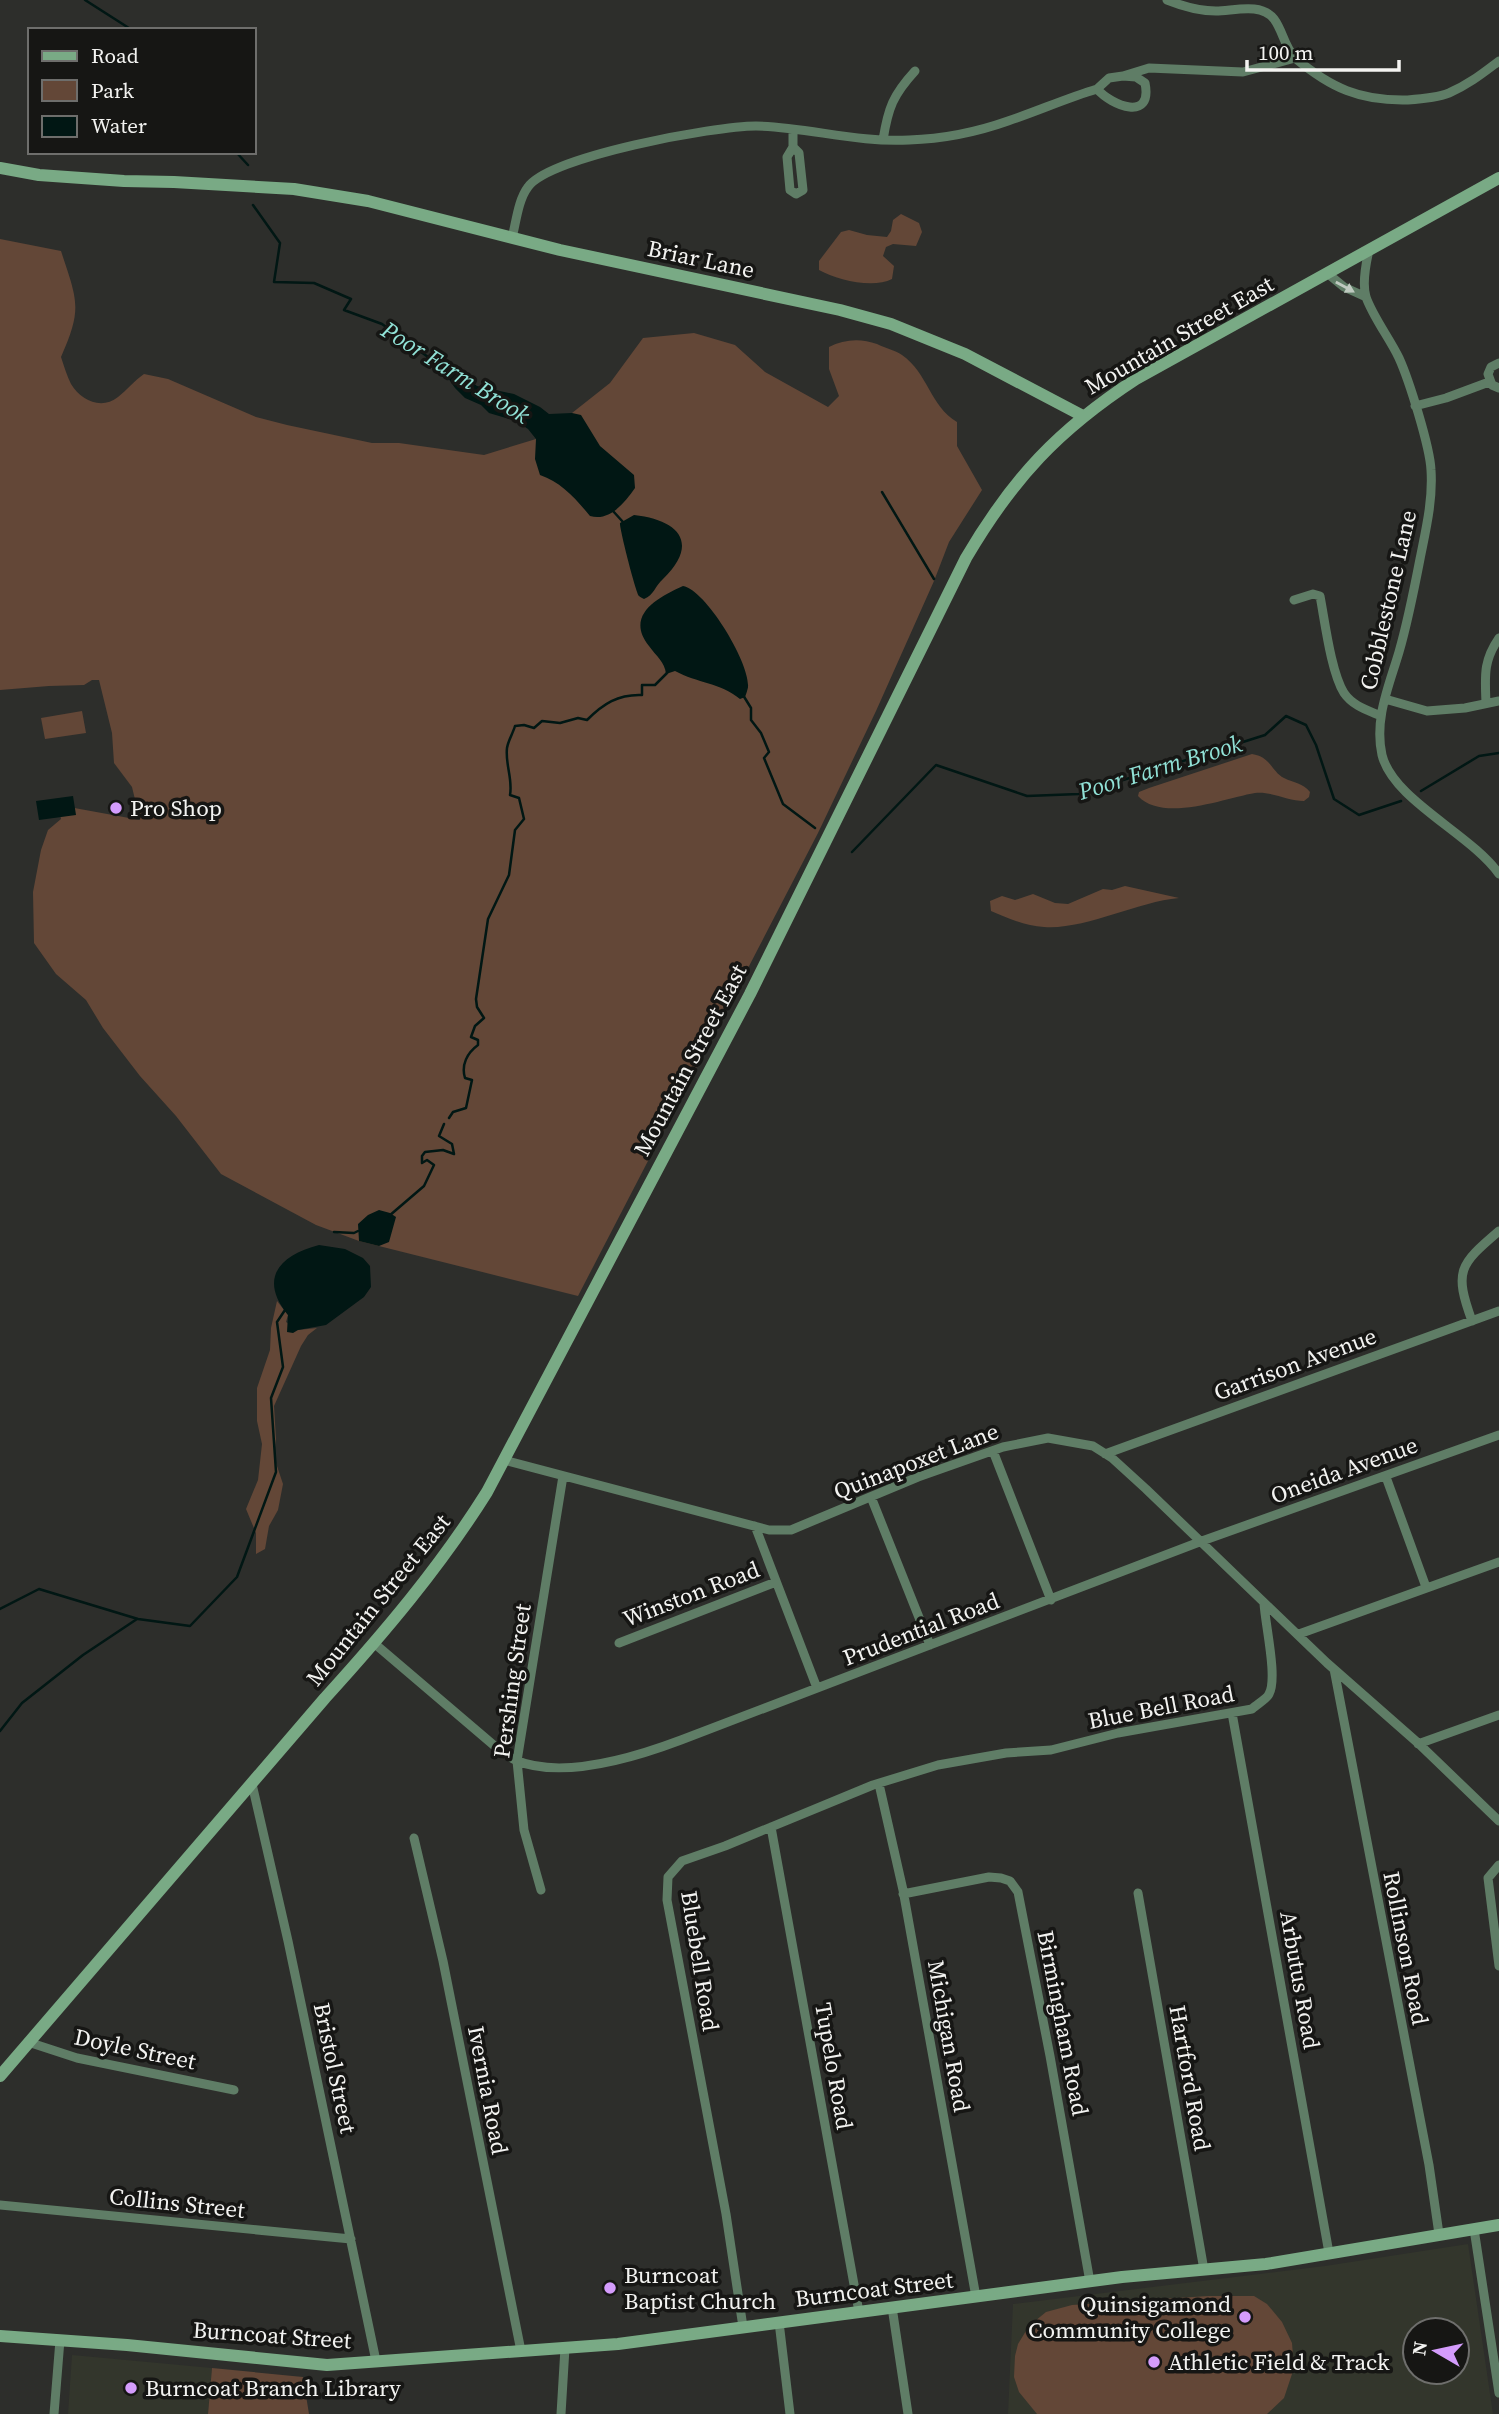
<svg xmlns="http://www.w3.org/2000/svg" width="1499" height="2414" font-family="'Source Serif 4',serif">
<style>
.built{fill:#33362c;fill-rule:evenodd}
.green{fill:#634737}
.water{fill:#011714}
.lines{fill:none;stroke-linecap:round;stroke-linejoin:round}
.stream{stroke:#011714;stroke-width:2.5}
.minor{stroke:#5f7d66;stroke-width:9}
.secondary{stroke:#79aa85;stroke-width:12}
.oneway{fill:#bfcac0}
.poi-dot{fill:#d49cfc;stroke:#161614;stroke-width:2.5}
.labels{text-anchor:middle;dominant-baseline:central;stroke-width:7;stroke-linejoin:round;paint-order:stroke}
.street-label{font-size:23px;fill:#f3f3f1;stroke:#161614}
.poi-label{font-size:23px;fill:#f3f3f1;stroke:#161614;text-anchor:start}
.water-label{font-size:24px;font-style:italic;fill:#91e2d7;stroke:#161614}
</style>
<rect width="100%" height="100%" fill="#2d2e2b"/>
<path class="built" d="M 1468,2244 L 1493,2414 L 1008,2414 L 1013,2304 L 1325,2266 ZM 1415,2330 L 1457,2330 L 1457,2372 L 1415,2372 Z
M 72,2355 L 212,2368 L 208,2414 L 68,2414 Z"/>
<path class="green" d="M 901,214 L 919,223 L 922,232 L 916,246 L 893,244 L 886,247 L 883,256 L 894,266 L 892,279 C 873,289 837,280 819,270 L 819,261 L 841,232 L 849,230 L 867,235 L 887,237 L 891,231 L 893,220 Z
M 0,239 L 61,251 C 77,300 83,308 61,357 C 64,366 67,376 71,384 C 81,401 102,410 118,397 C 127,390 134,381 144,374 L 168,379 L 256,417 L 287,425 L 372,443 L 399,443 L 484,455 L 536,439 L 572,413 L 610,383 L 643,338 L 694,333 L 735,345 L 765,372 L 828,407 L 839,396 L 829,369 L 829,347 C 844,339 861,338 877,344 C 885,348 895,350 902,355 C 928,373 930,406 957,422 L 957,446 L 982,490 L 949,542 L 934,581 L 876,711 L 818,833 L 578,1296 L 359,1241 L 316,1225 L 221,1174 L 176,1116 L 140,1076 L 103,1028 L 86,1000 L 56,974 L 34,943 L 33,892 L 41,850 L 48,830 L 61,819 L 58,805 L 140,820 L 132,787 L 114,763 L 112,733 L 99,680 L 92,680 L 84,685 L 49,686 L 0,690 Z
M 82,711 L 86,733 L 45,739 L 41,718 Z
M 1252,754 C 1271,757 1271,771 1284,778 C 1294,783 1303,783 1310,792 L 1309,797 L 1304,801 C 1288,801 1271,791 1255,793 C 1225,798 1163,823 1138,796 L 1139,792 L 1149,788 Z
M 1125,886 L 1179,898 C 1136,902 1085,930 1044,927 C 1026,926 1007,918 991,911 L 990,901 L 1002,896 L 1015,900 L 1033,894 L 1055,903 L 1068,904 L 1103,889 L 1112,890 Z
M 277,1301 L 288,1315 L 286,1322 L 298,1330 L 317,1328 L 308,1335 L 301,1346 L 274,1406 L 276,1439 L 274,1457 L 283,1484 L 278,1510 L 269,1526 L 265,1549 L 256,1554 L 256,1533 L 246,1509 L 258,1480 L 262,1444 L 257,1421 L 257,1388 L 270,1350 L 271,1328 Z
M 1208,2296 L 1254,2296 L 1267,2304 L 1282,2322 L 1292,2343 L 1294,2368 L 1284,2398 L 1267,2414 L 1037,2414 L 1019,2392 L 1014,2377 L 1015,2356 L 1018,2344 L 1029,2326 L 1046,2312 L 1072,2305 Z
M 212,2368 L 303,2377 L 309,2414 L 208,2414 Z"/>
<path class="water" d="M 439,365 L 451,365 L 477,386 L 514,394 L 540,407 L 549,414 L 572,413 L 581,415 L 600,446 L 634,475 L 635,488 C 625,502 610,522 590,516 C 576,499 561,482 540,475 L 535,459 L 536,439 L 528,429 L 516,421 L 489,413 L 481,405 L 465,398 L 455,388 Z
M 634,515 C 679,520 700,543 663,579 C 655,586 654,595 644,599 C 642,598 640,597 639,596 C 636,593 619,527 620,523 Z
M 683,586 C 706,590 750,663 748,687 C 748,688 746,695 745,697 L 740,699 C 721,683 697,683 675,671 L 666,674 C 665,662 656,656 649,646 C 625,616 656,598 683,586 Z
M 73,796 L 76,815 L 39,820 L 36,801 Z
M 379,1210 L 390,1213 L 396,1217 L 389,1242 L 379,1246 L 359,1241 L 358,1224 L 368,1215 Z
M 319,1245 L 345,1249 L 363,1258 L 370,1266 L 371,1287 L 364,1297 L 326,1325 L 298,1330 L 293,1333 L 287,1332 L 288,1315 C 258,1278 280,1255 319,1245 Z"/>
<g class="lines">
<path class="stream" d="M 85,0 L 132,30
M 236,152 L 248,165
M 253,205 L 280,243 L 274,282 L 314,283 L 351,299 L 344,310 L 382,324 L 442,367
M 882,492 L 934,579
M 613,511 L 623,522
M 743,695 L 751,708 L 751,720 L 761,733 L 769,752 L 764,758 L 783,804 L 815,828
M 1421,791 L 1479,756 L 1499,753
M 852,852 L 936,765 L 1027,796 L 1079,794 L 1265,735 L 1286,716 L 1306,725 L 1316,745 L 1334,799 L 1359,815 L 1401,801
M 449,1118 L 453,1112 L 466,1108 L 472,1080 L 465,1078 C 461,1065 467,1053 478,1045 L 478,1040 L 471,1037 L 475,1026 L 484,1018 L 477,1007 L 476,999 L 488,919 L 509,875 L 515,830 L 524,819 L 519,798 L 510,795 C 513,779 505,764 507,748 C 508,741 513,733 515,726 L 524,725 L 534,728 L 542,721 L 560,723 L 578,718 L 587,720 C 603,704 618,694 642,695 L 642,685 L 655,685 L 667,673
M 389,1216 L 424,1186 L 434,1165 L 427,1160 L 422,1163 L 422,1156 L 425,1152 L 443,1150 L 454,1154 L 452,1144 L 439,1136 L 444,1124
M 334,1232 L 354,1233 L 358,1231
M 0,1609 L 39,1589 L 138,1619 L 190,1626 L 237,1577 L 276,1472 L 271,1398 L 283,1367 L 277,1322 L 285,1310
M 0,1731 L 22,1703 L 83,1655 L 137,1619"/>
<path class="minor" d="M 1295,58 C 1331,88 1360,101 1407,100 C 1421,99 1436,98 1449,93 C 1468,85 1483,73 1499,61
M 1097,89 L 1109,78 L 1123,76
M 883,140 C 888,108 893,95 915,71
M 793,147 L 799,153 L 803,190 L 796,194 L 790,190 L 787,157 L 793,147 L 793,130
M 512,238 C 516,223 518,200 528,187 C 550,156 715,126 756,126 C 807,127 857,143 909,140 C 941,139 977,132 1008,121 C 1038,111 1067,98 1097,89 C 1112,106 1153,122 1145,83 L 1136,77 L 1123,76 L 1149,68 L 1243,72 L 1295,58 C 1284,46 1283,31 1274,19 C 1261,2 1233,11 1216,11 C 1199,11 1182,6 1167,0
M 1369,250 C 1366,263 1362,284 1366,297 C 1373,317 1390,339 1399,358 C 1409,380 1430,447 1431,470 C 1433,500 1426,529 1420,559 C 1414,590 1408,621 1399,652 C 1389,686 1374,719 1382,755 C 1393,800 1471,834 1499,874
M 1327,273 L 1344,287 L 1366,297
M 1499,363 L 1491,367 L 1488,374 L 1492,385 L 1499,388
M 1415,406 L 1446,398 L 1489,382
M 1294,600 L 1313,594 L 1320,596 C 1325,622 1331,672 1344,693 C 1353,706 1367,710 1381,716
M 1385,699 L 1427,711 L 1465,708 L 1499,701
M 1486,703 C 1485,676 1483,661 1499,638
M 1472,1321 C 1454,1271 1459,1265 1499,1231
M 993,1451 L 1051,1600
M 1105,1454 L 1499,1311
M 504,1460 L 769,1530 L 791,1530 L 918,1477 L 1003,1447 L 1048,1438 L 1093,1446 L 1112,1458 L 1146,1489 L 1327,1663 L 1418,1743 L 1499,1821
M 1386,1477 L 1426,1587
M 871,1497 L 930,1645
M 755,1526 L 817,1688
M 1299,1634 L 1499,1562
M 619,1643 L 776,1582
M 375,1644 L 497,1748 C 503,1752 509,1757 515,1760 C 562,1780 636,1757 681,1740 L 1202,1541 L 1499,1435
M 1334,1669 L 1429,2165 L 1439,2234
M 1232,1713 L 1329,2253
M 1418,1744 L 1499,1715
M 252,1784 L 288,1941 L 376,2361
M 879,1784 L 903,1890 L 976,2297
M 771,1827 L 859,2312
M 414,1838 L 443,1961 L 521,2351
M 1499,1865 L 1488,1878 L 1499,1966
M 541,1890 L 524,1830 L 517,1761 L 563,1476
M 1138,1893 L 1204,2270
M 903,1894 L 989,1877 L 1001,1878 L 1010,1881 L 1018,1892 L 1050,2056 L 1090,2282
M 28,2042 L 77,2058 L 234,2090
M 0,2205 L 351,2239
M 1474,2229 L 1499,2393
M 892,2307 L 908,2414
M 779,2322 L 790,2414
M 743,2327 L 726,2214 L 667,1900 L 668,1877 L 682,1861 L 725,1846 L 873,1785 L 938,1765 L 1006,1753 L 1051,1750 L 1118,1733 L 1252,1709 C 1257,1704 1267,1699 1269,1694 C 1278,1678 1265,1624 1264,1603
M 54,2414 L 60,2340
M 561,2414 L 565,2348"/>
<path class="secondary" d="M 0,168 L 39,175 L 124,181 L 174,182 L 294,189 L 368,201 L 560,250 L 840,310 L 891,324 L 965,354 L 1083,416
M 0,2076 L 325,1698 C 384,1633 440,1567 487,1492 L 750,994 L 966,558 C 1013,478 1058,430 1136,379 L 1499,178
M 0,2336 L 127,2345 L 327,2365 L 618,2344 L 1122,2277 L 1266,2264 L 1499,2225"/>
</g>
<defs><path id="oneway-solid" d="M-6-.8H1V-3.2L6.5 0L1 3.2V.8H-6Z" transform="scale(1.75)"/></defs>
<use class="oneway" href="#oneway-solid" transform="translate(1345 287) rotate(29)"/>
<g class="poi-dot">
<circle cx="116" cy="808" r="7"/>
<circle cx="610" cy="2288" r="7"/>
<circle cx="1245" cy="2317" r="7"/>
<circle cx="1154" cy="2362" r="7"/>
<circle cx="131" cy="2388" r="7"/>
</g>
<g class="labels">
<g class="street-label">
<text transform="translate(701 259) rotate(12)">Briar Lane</text>
<text transform="translate(1179 335) rotate(-30)">Mountain Street East</text>
<text transform="translate(1388 600) rotate(-77)">Cobblestone Lane</text>
<text transform="translate(690 1060) rotate(-62)">Mountain Street East</text>
<text transform="translate(1295 1364) rotate(-20)">Garrison Avenue</text>
<text transform="translate(916 1461) rotate(-21)">Quinapoxet Lane</text>
<text transform="translate(1344 1470) rotate(-20)">Oneida Avenue</text>
<text transform="translate(691 1594) rotate(-21)">Winston Road</text>
<text transform="translate(378 1600) rotate(-51)">Mountain Street East</text>
<text transform="translate(921 1629) rotate(-21)">Prudential Road</text>
<text transform="translate(512 1681) rotate(-82)">Pershing Street</text>
<text transform="translate(1161 1707) rotate(-11)">Blue Bell Road</text>
<text transform="translate(1406 1948) rotate(79)">Rollinson Road</text>
<text transform="translate(700 1961) rotate(81)">Bluebell Road</text>
<text transform="translate(1300 1980) rotate(80)">Arbutus Road</text>
<text transform="translate(1063 2023) rotate(79)">Birmingham Road</text>
<text transform="translate(949 2036) rotate(80)">Michigan Road</text>
<text transform="translate(135 2049) rotate(12)">Doyle Street</text>
<text transform="translate(834 2066) rotate(80)">Tupelo Road</text>
<text transform="translate(335 2068) rotate(78)">Bristol Street</text>
<text transform="translate(1190 2078) rotate(80)">Hartford Road</text>
<text transform="translate(488 2090) rotate(79)">Ivernia Road</text>
<text transform="translate(177 2203) rotate(6)">Collins Street</text>
<text transform="translate(874 2289) rotate(-7)">Burncoat Street</text>
<text transform="translate(272 2335) rotate(4)">Burncoat Street</text>
</g>
<g class="poi-label">
<text x="130" y="808">Pro Shop</text>
<text x="624" y="2275">Burncoat<tspan x="624" dy="26">Baptist Church</tspan></text>
<text x="1231" y="2304" text-anchor="end">Quinsigamond<tspan x="1231" dy="26">Community College</tspan></text>
<text x="1168" y="2362">Athletic Field &amp; Track</text>
<text x="145" y="2388">Burncoat Branch Library</text>
</g>
<g class="water-label">
<text transform="translate(456 372) rotate(32)">Poor Farm Brook</text>
<text transform="translate(1160 767) rotate(-17)">Poor Farm Brook</text>
</g>
</g>
<rect x="28" y="28" width="228" height="126" fill="#161614" stroke="#6e6e6c" stroke-width="2"/>
<rect x="42" y="51" width="35" height="10" fill="#79aa85" stroke="#6e6e6c" stroke-width="2"/>
<text x="91" y="63" font-size="21" fill="#f3f3f1">Road</text>
<rect x="42" y="80" width="35" height="21" fill="#634737" stroke="#6e6e6c" stroke-width="2"/>
<text x="91" y="98" font-size="21" fill="#f3f3f1">Park</text>
<rect x="42" y="116" width="35" height="21" fill="#011714" stroke="#6e6e6c" stroke-width="2"/>
<text x="91" y="133" font-size="21" fill="#f3f3f1">Water</text>
<g transform="translate(1436 2351) rotate(279)"><circle r="33" fill="#161614" stroke="#6e6e6c" stroke-width="2"/>
<path d="M0-5L12 26L0 18L-12 26Z" fill="#d49cfc"/>
<text y="-10" font-size="19" font-weight="bold" text-anchor="middle" fill="#f3f3f1">N</text>
</g>
<path d="M1247 60v10h152v-10" fill="none" stroke="#f3f3f1" stroke-width="3.5"/>
<text x="1258" y="60" font-size="21" fill="#f3f3f1" stroke="#161614" stroke-width="5" paint-order="stroke">100 m</text>
</svg>
